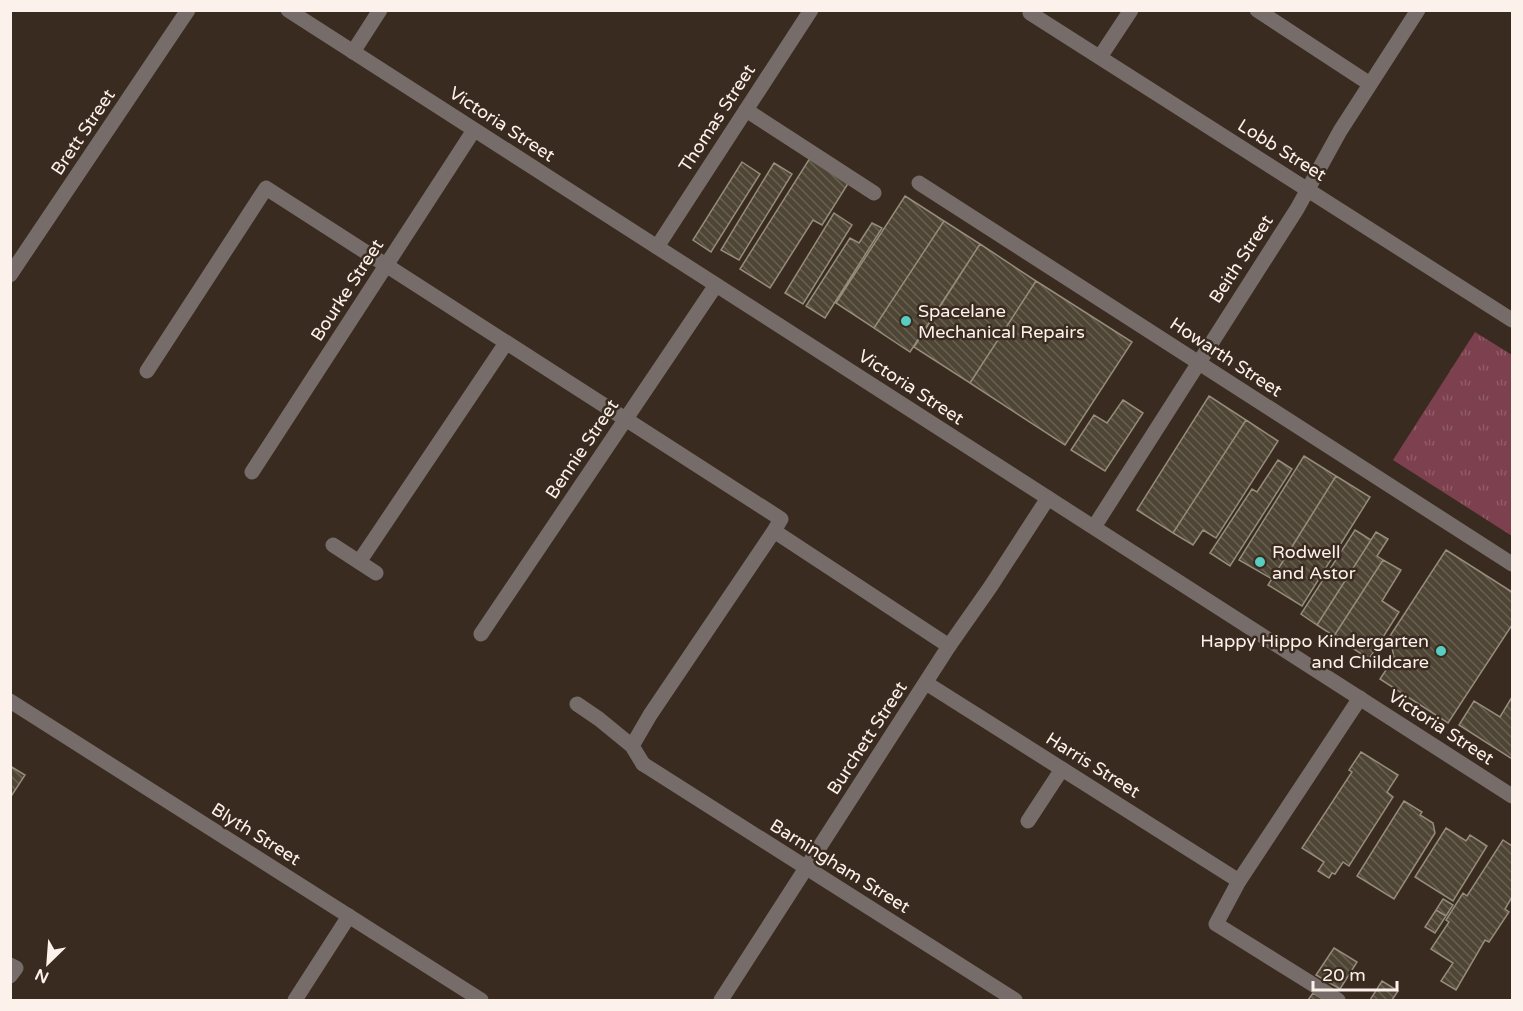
<svg xmlns="http://www.w3.org/2000/svg" width="1523" height="1011" font-family="'Varela Round',sans-serif">
<style>
.grass{fill:url(#grass-tufts)}
.building{fill:url(#building-back-hatch);stroke:#968c7a;stroke-width:1.5}
.lines{fill:none;stroke-linecap:round;stroke-linejoin:round}
.service{stroke:#766c6a;stroke-width:15}
.minor{stroke:#766c6a;stroke-width:15}
.tertiary{stroke:#766c6a;stroke-width:15}
.poi-dot{fill:#57cec1;stroke:#3a2b20;stroke-width:2}
.labels{text-anchor:middle;dominant-baseline:central;stroke-width:5;stroke-linejoin:round;paint-order:stroke}
.street-label{font-size:18px;fill:#fdf2eb;stroke:#3a2b20}
.poi-label{font-size:18px;fill:#fdf2eb;stroke:#3a2b20;text-anchor:start}
</style>
<defs>
<pattern id="grass-tufts" width="24" height="20" patternUnits="userSpaceOnUse" patternTransform="scale(1.5)"><rect width="24" height="20" fill="#7d404f"/><path d="M3 7l-1-3M5 7V3M7 7l1-3M15 17l-1-3M17 17v-4M19 17l1-3" fill="none" stroke="#905c68"/></pattern>
<pattern id="building-back-hatch" width="6" height="6" patternUnits="userSpaceOnUse" patternTransform="scale(1.5)"><rect width="6" height="6" fill="#4e4535"/><path d="M-1 5l2 2M0 0l6 6M5-1l2 2" fill="none" stroke="#686052"/></pattern>
</defs>
<rect width="100%" height="100%" fill="#3a2b20"/>
<path class="grass" d="M 1475,332 L 1512,355 L 1512,536 L 1393,460 Z"/>
<path class="building" d="M 810,158 L 849,182 L 822,225 L 813,220 L 770,288 L 740,269 Z
M 742,162 L 760,174 L 711,252 L 693,240 Z
M 774,163 L 792,174 L 739,260 L 721,250 Z
M 905,196 L 944,221 L 874,328 L 836,303 Z
M 834,213 L 852,225 L 803,304 L 785,293 Z
M 944,221 L 980,244 L 910,352 L 874,328 Z
M 872,223 L 882,228 L 825,318 L 806,306 L 850,238 L 859,243 Z
M 980,244 L 1036,281 L 970,383 L 914,347 Z
M 1036,281 L 1132,342 L 1065,445 L 970,383 Z
M 1209,396 L 1246,420 L 1173,533 L 1137,510 Z
M 1123,400 L 1143,413 L 1105,471 L 1071,450 L 1094,415 L 1107,423 Z
M 1246,420 L 1278,441 L 1216,538 L 1203,530 L 1193,545 L 1173,533 Z
M 1304,456 L 1336,476 L 1272,579 L 1239,560 Z
M 1278,460 L 1292,469 L 1230,566 L 1210,553 L 1252,489 L 1257,492 Z
M 1336,476 L 1370,497 L 1302,606 L 1268,585 Z
M 1355,530 L 1371,540 L 1317,625 L 1301,614 Z
M 1376,532 L 1388,539 L 1377,556 L 1383,560 L 1334,636 L 1317,625 Z
M 1446,550 L 1512,592 L 1512,625 L 1448,723 L 1380,679 L 1394,658 L 1390,636 Z
M 1383,560 L 1401,570 L 1382,601 L 1399,612 L 1369,659 L 1334,636 Z
M 1512,697 L 1512,759 L 1459,725 L 1474,701 L 1500,717 Z
M 1361,752 L 1398,775 L 1387,792 L 1393,797 L 1349,866 L 1343,862 L 1335,874 L 1332,873 L 1329,878 L 1318,871 L 1324,862 L 1302,848 L 1352,772 L 1349,770 Z
M 10,766 L 25,775 L 10,798 Z
M 1404,801 L 1422,812 L 1420,815 L 1433,823 L 1435,833 L 1394,899 L 1357,876 Z
M 1446,828 L 1466,841 L 1470,835 L 1487,846 L 1453,901 L 1415,877 Z
M 1503,840 L 1512,846 L 1512,897 L 1505,909 L 1509,912 L 1489,942 L 1485,940 L 1456,990 L 1441,981 L 1453,963 L 1431,949 L 1449,922 L 1446,920 L 1463,893 L 1467,896 Z
M 1443,899 L 1453,905 L 1446,916 L 1436,910 Z
M 1436,910 L 1446,916 L 1435,933 L 1425,927 Z
M 1334,948 L 1357,962 L 1340,989 L 1316,975 Z
M 1382,981 L 1398,991 L 1392,1000 L 1370,1000 Z
M 1313,993 L 1325,1000 L 1308,1000 Z"/>
<g class="lines">
<path class="service" d="M 1257,10 L 1370,84
M 1100,57 L 1131,10
M 746,110 L 874,193
M 147,371 L 266,188 L 781,519 L 774,531
M 333,545 L 376,573
M 359,562 L 506,343
M 577,704 L 599,719 L 632,746
M 643,764 L 632,746 L 650,715 L 774,531 L 949,646
M 1028,821 L 1062,769
M 10,965 L 16,968 L 10,976
M 1338,1000 L 1216,924 L 1239,881 L 1360,698"/>
<path class="minor" d="M 1030,13 L 1512,320
M 353,52 L 380,10
M 919,183 L 1512,564
M 657,247 L 811,10
M 10,275 L 188,10
M 252,472 L 474,130
M 1094,527 L 1297,209 L 1340,131 L 1418,10
M 481,634 L 716,285
M 926,683 L 1239,881
M 643,764 L 1015,1000
M 295,1000 L 349,916
M 721,1000 L 949,646 L 991,586 L 1048,498"/>
<path class="tertiary" d="M 288,10 L 1512,796
M 10,701 L 481,1000"/>
</g>
<g class="poi-dot">
<circle cx="906" cy="321" r="6"/>
<circle cx="1260" cy="562" r="6"/>
<circle cx="1441" cy="651" r="6"/>
</g>
<g class="labels">
<g class="street-label">
<text transform="translate(717 118) rotate(-57)">Thomas Street</text>
<text transform="translate(502 124) rotate(33)">Victoria Street</text>
<text transform="translate(83 132) rotate(-56)">Brett Street</text>
<text transform="translate(1282 150) rotate(32)">Lobb Street</text>
<text transform="translate(1241 259) rotate(-57)">Beith Street</text>
<text transform="translate(347 290) rotate(-57)">Bourke Street</text>
<text transform="translate(1226 357) rotate(33)">Howarth Street</text>
<text transform="translate(911 387) rotate(33)">Victoria Street</text>
<text transform="translate(582 449) rotate(-56)">Bennie Street</text>
<text transform="translate(1441 727) rotate(33)">Victoria Street</text>
<text transform="translate(867 738) rotate(-57)">Burchett Street</text>
<text transform="translate(1093 765) rotate(32)">Harris Street</text>
<text transform="translate(256 834) rotate(32)">Blyth Street</text>
<text transform="translate(840 866) rotate(32)">Barningham Street</text>
</g>
<g class="poi-label">
<text x="918" y="311">Spacelane<tspan x="918" dy="21">Mechanical Repairs</tspan></text>
<text x="1272" y="552">Rodwell<tspan x="1272" dy="21">and Astor</tspan></text>
<text x="1429" y="641" text-anchor="end">Happy Hippo Kindergarten<tspan x="1429" dy="21">and Childcare</tspan></text>
</g>
</g>
<rect width="1523" height="1011" fill="none" stroke="#fdf2eb" stroke-width="24"/>
<g transform="translate(48 963) rotate(205)" stroke="#3a2b20" stroke-width="4.5" paint-order="stroke">
<path d="M0-4.5L10 22L0 15L-10 22Z" fill="#fdf2eb"/>
<text y="-9" font-size="16" font-weight="bold" text-anchor="middle" fill="#fdf2eb">N</text>
</g>
<path d="M1313 981v9h84v-9" fill="none" stroke="#fdf2eb" stroke-width="3"/>
<text x="1322" y="981" font-size="18" fill="#fdf2eb" stroke="#3a2b20" stroke-width="4.5" paint-order="stroke">20 m</text>
</svg>
